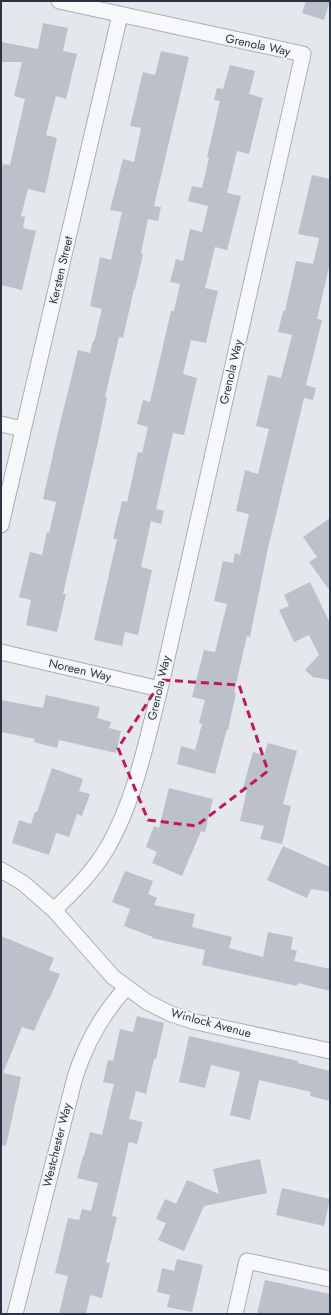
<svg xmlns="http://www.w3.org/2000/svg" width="331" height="1315" font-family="Jost,sans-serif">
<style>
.building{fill:#bbc0ca}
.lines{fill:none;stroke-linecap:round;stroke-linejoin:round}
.street-casing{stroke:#a9aeb7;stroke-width:17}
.street{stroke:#f7f8fa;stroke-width:15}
.marked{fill:none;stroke:#c2185b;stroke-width:3;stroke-dasharray:8 5;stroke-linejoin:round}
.labels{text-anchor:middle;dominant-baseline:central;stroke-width:3.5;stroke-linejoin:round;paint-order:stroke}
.street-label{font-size:12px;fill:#2b3445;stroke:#f4f6f9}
</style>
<rect width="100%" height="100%" fill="#e4e7ec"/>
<path class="building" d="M 306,1 L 330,1 L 324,20 L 302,13 Z
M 43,23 L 68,28 L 63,51 L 77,54 L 66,99 L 56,96 L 46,135 L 57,138 L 45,193 L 28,189 L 21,216 L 25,217 L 23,228 L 36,231 L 22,290 L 1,285 L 1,174 L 3,164 L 10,165 L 25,99 L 14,96 L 22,62 L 1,62 L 1,42 L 38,49 Z
M 161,51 L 189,57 L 154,206 L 161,207 L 158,221 L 148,219 L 141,253 L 143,254 L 135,289 L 134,289 L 123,338 L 119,337 L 105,397 L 107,398 L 98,442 L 63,594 L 66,594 L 57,632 L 26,625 L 31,600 L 19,597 L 30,552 L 42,555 L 47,532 L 49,533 L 56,502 L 43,499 L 58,432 L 78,350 L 90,353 L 93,341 L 94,342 L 102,309 L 90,306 L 100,257 L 111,260 L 122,212 L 110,210 L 123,159 L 134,162 L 141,128 L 130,126 L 143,72 L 155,75 Z
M 230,65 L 255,71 L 249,94 L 263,98 L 249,154 L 237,151 L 227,193 L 241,196 L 227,250 L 215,247 L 205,288 L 218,291 L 206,343 L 191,340 L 183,374 L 197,378 L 184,435 L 173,433 L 156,509 L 164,511 L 161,524 L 151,521 L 141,567 L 152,570 L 138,635 L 125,632 L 122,646 L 94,640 L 117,539 L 113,539 L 122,501 L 127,502 L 138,452 L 142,453 L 148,427 L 137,424 L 143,400 L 150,402 L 171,311 L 174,311 L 180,284 L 170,282 L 176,259 L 183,261 L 190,229 L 202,232 L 208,206 L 188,201 L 192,186 L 202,188 L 209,158 L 207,157 L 220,101 L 214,100 L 217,88 L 223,89 Z
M 312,175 L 330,179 L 330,263 L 317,319 L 322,320 L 306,385 L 316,388 L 313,400 L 304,398 L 268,548 L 250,637 L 247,636 L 234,693 L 236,693 L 228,730 L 227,729 L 215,774 L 177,764 L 181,746 L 195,750 L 202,724 L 199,723 L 205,700 L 192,697 L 204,650 L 215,652 L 227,604 L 214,601 L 223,561 L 233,563 L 235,553 L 240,555 L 249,514 L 236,511 L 245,470 L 258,474 L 269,429 L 256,426 L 268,375 L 281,378 L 292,335 L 278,332 L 283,311 L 285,311 L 296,261 L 313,264 L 319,238 L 298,234 Z
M 330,518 L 330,591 L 309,562 L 317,557 L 303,537 Z
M 310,582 L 330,623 L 330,680 L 313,677 L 305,670 L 319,655 L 309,635 L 294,642 L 279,610 L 289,606 L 284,595 Z
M 46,695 L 100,707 L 97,718 L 111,722 L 109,728 L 121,731 L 116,753 L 59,740 L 57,748 L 34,742 L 35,739 L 1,732 L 1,700 L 43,708 Z
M 268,743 L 297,751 L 283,804 L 291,806 L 282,844 L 260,839 L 264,826 L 240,821 L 247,789 L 243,788 L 253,752 L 264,755 Z
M 52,768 L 83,779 L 79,791 L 90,794 L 82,816 L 77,814 L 69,837 L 56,833 L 49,855 L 12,843 L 19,820 L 31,824 L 35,812 L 37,812 Z
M 169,788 L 213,799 L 205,832 L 201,831 L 182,876 L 152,863 L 157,852 L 146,847 L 154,826 L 159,828 Z
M 283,846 L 330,867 L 330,892 L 311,889 L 307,898 L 267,880 Z
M 125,871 L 153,881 L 148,894 L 157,898 L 154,905 L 195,914 L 192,927 L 232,937 L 229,948 L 263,957 L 268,932 L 293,937 L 291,949 L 297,951 L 294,961 L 330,969 L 330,991 L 298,983 L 297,986 L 202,965 L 205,950 L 152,938 L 153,937 L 124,926 L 130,909 L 112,902 Z
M 1,936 L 54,958 L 49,970 L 60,974 L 49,1000 L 48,999 L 34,1031 L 22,1027 L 3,1073 L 21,1077 L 6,1146 L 1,1145 Z
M 137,1016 L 164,1023 L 156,1059 L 154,1059 L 146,1094 L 136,1091 L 129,1119 L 143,1122 L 137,1144 L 129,1142 L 112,1216 L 117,1217 L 106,1262 L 110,1263 L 102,1298 L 90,1295 L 86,1314 L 59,1314 L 68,1276 L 55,1273 L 68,1218 L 79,1220 L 82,1209 L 91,1211 L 98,1183 L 77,1178 L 83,1156 L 84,1156 L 90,1132 L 102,1135 L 114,1084 L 103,1082 L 108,1060 L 113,1061 L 120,1029 L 133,1032 Z
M 189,1036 L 298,1061 L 298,1063 L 330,1071 L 330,1101 L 310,1096 L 311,1092 L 259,1080 L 250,1120 L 230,1115 L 240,1072 L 211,1065 L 205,1088 L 179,1082 Z
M 260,1159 L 267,1193 L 204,1206 L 184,1251 L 158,1240 L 166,1223 L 156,1219 L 165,1199 L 176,1204 L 187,1180 L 219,1194 L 213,1169 Z
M 282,1188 L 330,1199 L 324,1226 L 276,1215 Z
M 177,1259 L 203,1265 L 192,1312 L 167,1307 L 170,1295 L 157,1292 L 162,1268 L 174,1271 Z
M 265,1280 L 330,1294 L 330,1314 L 257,1314 Z"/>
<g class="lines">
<g class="street-casing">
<path id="street" d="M 1,424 L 23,429
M 1,525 L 120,15
M 1,652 L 160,689
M 1,870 L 23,883 L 54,910 L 113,977 L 147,1002 L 171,1014 L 196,1022 L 330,1051
M 54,910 C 74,891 95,870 109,845 C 136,796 146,742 160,689 L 303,54 L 59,1
M 15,1314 L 75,1077 C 86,1043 102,1014 126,988
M 235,1314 L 247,1261 L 330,1279"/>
</g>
<use href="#street" class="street"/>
</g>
<path class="marked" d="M 162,680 L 239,685 L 268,771 L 196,826 L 148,820 L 118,748 Z"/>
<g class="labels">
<g class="street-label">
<text transform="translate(258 45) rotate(12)">Grenola Way</text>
<text transform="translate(61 270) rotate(-77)">Kersten Street</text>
<text transform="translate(231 372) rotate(-77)">Grenola Way</text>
<text transform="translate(80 670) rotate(13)">Noreen Way</text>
<text transform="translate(159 688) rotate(-77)">Grenola Way</text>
<text transform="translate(211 1023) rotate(15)">Winlock Avenue</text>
<text transform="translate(57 1145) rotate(-76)">Westchester Way</text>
</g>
</g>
<rect width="331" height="1315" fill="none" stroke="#2b3445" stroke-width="4"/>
</svg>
